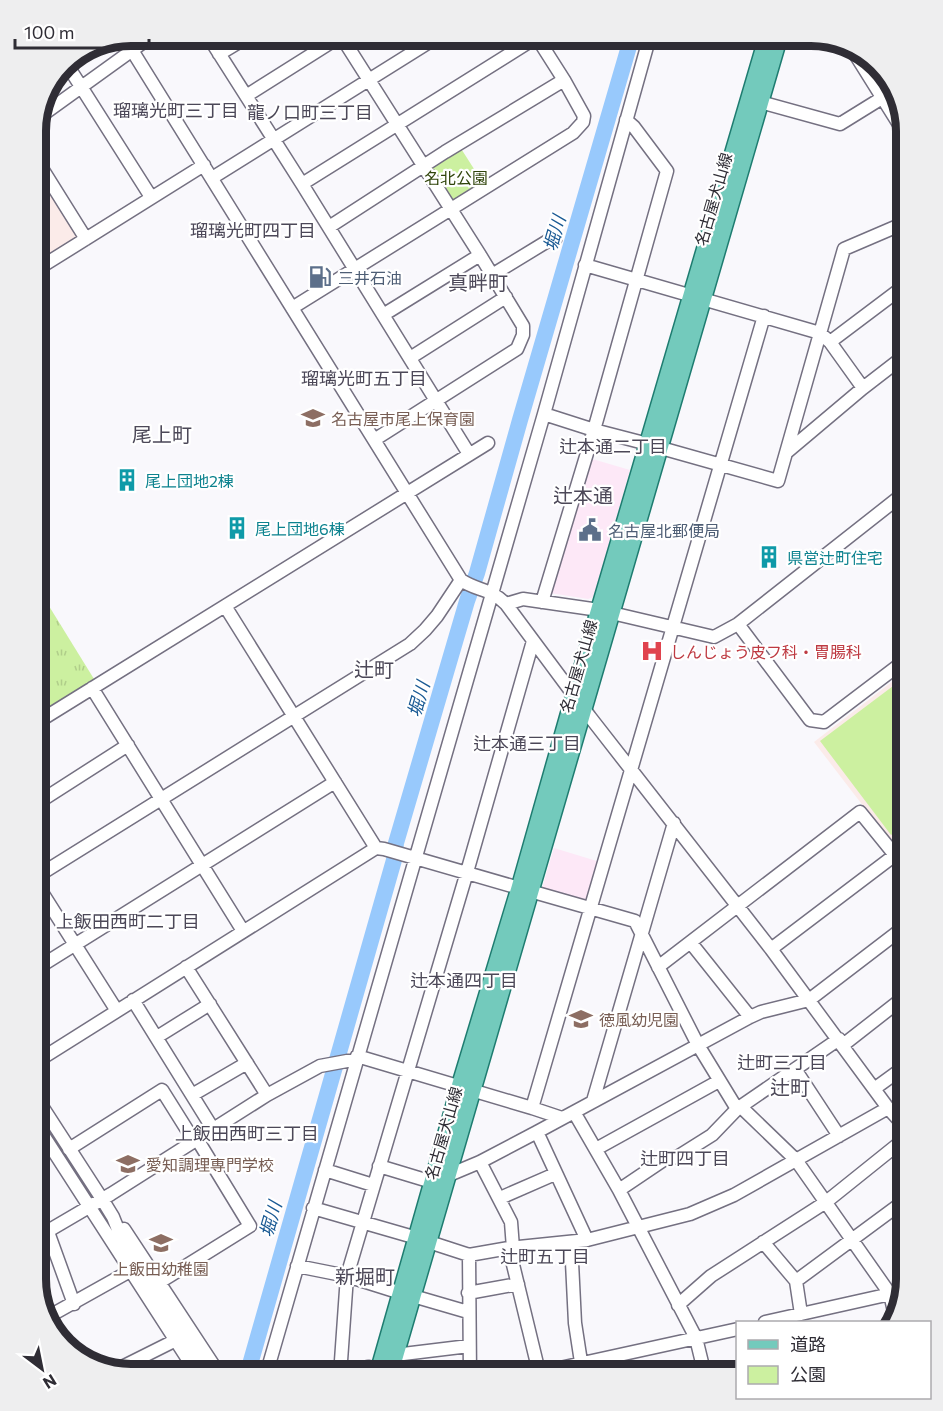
<svg xmlns="http://www.w3.org/2000/svg" width="943" height="1411" font-family="Commissioner,'Noto Sans JP',sans-serif">
<style>
.commercial{fill:#fde8f7}
.education{fill:#fbebe9}
.grass{fill:url(#grass-tufts)}
.park{fill:#ccf0a0}
.lines{fill:none;stroke-linecap:round;stroke-linejoin:round}
.river{stroke:#98c9fc;stroke-width:16}
.minor-casing{stroke:#747081;stroke-width:15}
.major-casing{stroke:#1e7c70;stroke-width:18}
.minor{stroke:#fff;stroke-width:12}
.major{stroke:#73cabc;stroke-width:15}
.labels{text-anchor:middle;dominant-baseline:central;stroke-width:4.5;stroke-linejoin:round;paint-order:stroke}
.park-label{font-size:16px;fill:#2f440a;stroke:#fff}
.street-label{font-size:16px;fill:#2f2d35;stroke:#fff}
.service-label{font-size:16px;fill:#4e5e75;stroke:#fff;text-anchor:start}
.education-label{font-size:16px;fill:#785e54;stroke:#fff;text-anchor:start}
.culture-label{font-size:16px;fill:#0d838f;stroke:#fff;text-anchor:start}
.health-label{font-size:16px;fill:#be3a42;stroke:#fff;text-anchor:start}
.neighbourhood-label{font-size:18px;fill:#4c4858;stroke:#fff}
.water-label{font-size:18px;font-style:italic;fill:#1a5a94;stroke:#fff}
.quarter-label{font-size:20px;fill:#4c4858;stroke:#fff}
.rim{fill:none;stroke:#2f2d35;stroke-width:8}
</style>
<defs>
<pattern id="grass-tufts" width="24" height="20" patternUnits="userSpaceOnUse" patternTransform="scale(1.5)"><rect width="24" height="20" fill="#ccf0a0"/><path d="M3 7l-1-3M5 7V3M7 7l1-3M15 17l-1-3M17 17v-4M19 17l1-3" fill="none" stroke="#b0ce8a"/></pattern>
</defs>
<rect width="100%" height="100%" fill="#f9f8fc"/>
<path class="commercial" d="M 589,458 L 630,470 L 594,597 L 588,599 L 550,593 Z
M 554,848 L 600,862 L 588,903 L 541,892 Z"/>
<path class="education" d="M 36,169 L 78,235 L 77,239 L 36,265 Z
M 906,671 L 907,672 L 907,863 L 814,742 Z"/>
<path class="grass" d="M 36,585 L 94,679 L 36,715 Z"/>
<path class="park" d="M 460,147 L 483,183 L 453,202 L 429,170 L 431,165 Z
M 905,677 L 907,679 L 907,823 L 891,835 L 820,741 Z"/>
<g class="lines">
<path class="river" d="M 247,1375 L 394,860 L 396,843 L 467,601 L 477,573 L 520,420 L 632,36"/>
<g class="minor-casing">
<path id="minor" d="M 208,36 L 302,184 L 469,454
M 341,36 L 480,255 L 523,326 L 523,335 L 517,349 L 374,440
M 125,39 L 461,580 C 477,591 490,588 506,604 L 590,717 L 771,949 L 888,1108 L 907,1129
M 850,46 L 907,137
M 219,54 L 249,36
M 66,63 L 151,197
M 246,96 L 341,36
M 760,102 L 840,124 L 882,98
M 41,116 L 152,36
M 36,159 L 86,239
M 212,178 L 439,36
M 302,184 L 537,37
M 329,227 L 445,152 L 564,80
M 585,265 L 820,333 L 830,342 L 863,388
M 36,270 L 204,165
M 492,275 L 551,239 L 555,240
M 292,308 L 573,133 L 583,122 L 584,116 L 564,80 L 536,36
M 383,315 L 480,255
M 830,342 L 907,284
M 410,358 L 506,297
M 544,414 L 594,430 L 648,444
M 661,448 L 778,481 L 844,249 L 907,222
M 787,452 L 863,388 L 907,354
M 542,602 L 594,430 L 667,171 L 634,127 L 626,120
M 506,604 L 523,599 L 599,610 L 714,637 L 738,624 L 907,491
M 225,606 L 376,848
M 738,624 L 810,720 L 824,722 L 907,659
M 92,688 L 243,931
M 36,723 L 488,443
M 36,804 L 128,745
M 36,877 L 410,644 L 425,630 L 437,616 L 461,580
M 36,883 L 117,1011
M 530,891 L 635,921 L 698,1045 L 737,1109
M 691,943 L 750,1017
M 771,949 L 895,855
M 186,967 L 267,1095
M 658,967 L 860,812 L 907,870
M 36,969 L 335,782
M 133,1000 L 213,1129
M 157,1037 L 210,1004
M 843,1045 L 907,995
M 357,1056 L 532,1108 L 562,1118
M 36,1062 L 376,848 L 384,849 L 519,888
M 795,1069 L 839,1136
M 874,1089 L 907,1065
M 192,1095 L 247,1063
M 36,1097 L 102,1199 L 113,1217 L 121,1237 L 209,1375
M 593,1101 L 674,823
M 740,1106 L 796,1160 L 890,1294 L 896,1320
M 532,1108 L 764,316
M 574,1112 L 619,1190 L 696,1338 L 705,1375
M 36,1124 L 198,1375
M 537,1132 L 587,1240
M 69,1149 L 162,1090 L 194,1141
M 596,1149 L 719,1081
M 480,1162 L 511,1222 L 513,1248
M 379,1166 L 432,1182
M 325,1170 L 373,1185
M 449,1175 L 480,1162 L 537,1132 L 750,1017 L 761,1012 L 809,1000 L 907,925
M 619,1190 L 665,1159 L 677,1157 L 712,1135 L 737,1109 L 839,1039
M 500,1198 L 555,1174
M 313,1208 L 417,1238
M 124,1229 L 220,1375
M 48,1232 L 74,1304
M 36,1238 L 111,1194 L 267,1095 L 320,1066 L 347,1061 L 356,1061
M 429,1242 L 469,1255 L 509,1248 L 587,1240 L 690,1214 L 734,1195 L 888,1108
M 571,1242 L 575,1323 L 583,1375
M 763,1242 L 796,1281 L 801,1314
M 509,1248 L 539,1372
M 469,1255 L 470,1375
M 297,1266 L 347,1276 L 401,1293
M 796,1281 L 907,1199
M 160,1282 L 250,1226 L 197,1139
M 468,1293 L 518,1284
M 413,1296 L 468,1312
M 678,1305 L 711,1276 L 826,1202 L 907,1137
M 46,1318 L 130,1271
M 765,1322 L 904,1291
M 395,1355 L 469,1346
M 114,1371 L 176,1340
M 266,1375 L 544,414 L 650,36
M 340,1375 L 347,1276 L 467,872 L 533,641
M 342,1375 L 368,1367 L 379,1369
M 528,1375 L 738,1329"/>
</g>
<g class="major-casing">
<path id="major" d="M 377,1375 L 459,1087 L 519,888 L 574,694 L 767,36
M 390,1375 L 780,36"/>
</g>
<use href="#minor" class="minor"/>
<use href="#major" class="major"/>
</g>
<defs>
<g id="fuel-bare" transform="scale(1.8)"><path d="M-5.5-6h7V0h2V4h1.3V-2.5L3-4.5l.8-.8L6-3V5H2.5V1h-1V6h-7ZM-4.2-4.7v3.2H.2V-4.7Z" fill="#5c6f8a" stroke="#fff" stroke-width="2.5" paint-order="stroke"/></g>
<g id="school-bare" transform="scale(1.8)"><path d="M0-5L7-2L0 1L-7-2ZM-4 1L0 2.5L4 1V4Q0 6-4 4Z" fill="#8d6e63" stroke="#fff" stroke-width="2.5" paint-order="stroke"/></g>
<g id="building-bare" transform="scale(1.8)"><path d="M-4-6H4V6H1V3H-1V6H-4ZM-2.5-4.3h1.7v1.8h-1.7ZM.8-4.3h1.7v1.8H.8ZM-2.5-1h1.7V.8h-1.7ZM.8-1h1.7V.8H.8Z" fill="#0f9aa8" stroke="#fff" stroke-width="2.5" paint-order="stroke"/></g>
<g id="civic-bare" transform="scale(1.8)"><path d="M-.6-6.5H3V-4.5H.6V-3L4-1V1h2V6H-6V1h2V-1L-.6-3ZM-1.2 2.5V6h2.4V2.5Z" fill="#5c6f8a" stroke="#fff" stroke-width="2.5" paint-order="stroke"/></g>
<g id="hospital-bare" transform="scale(1.8)"><path d="M-5-5h3v3.5h4V-5h3V5h-3V1.5h-4V5h-3Z" fill="#e0444e" stroke="#fff" stroke-width="2.5" paint-order="stroke"/></g>
</defs>
<g fill-rule="evenodd">
<use href="#fuel-bare" x="320" y="277"/>
<use href="#school-bare" x="313" y="418"/>
<use href="#building-bare" x="127" y="480"/>
<use href="#building-bare" x="237" y="528"/>
<use href="#civic-bare" x="590" y="530"/>
<use href="#building-bare" x="769" y="557"/>
<use href="#hospital-bare" x="652" y="651"/>
<use href="#school-bare" x="581" y="1019"/>
<use href="#school-bare" x="128" y="1164"/>
<use href="#school-bare" x="161" y="1243"/>
</g>
<g class="labels">
<g class="park-label">
<text x="456" y="177">名北公園</text>
</g>
<g class="street-label">
<text transform="translate(713 199) rotate(-74)">名古屋犬山線</text>
<text transform="translate(578 666) rotate(-74)">名古屋犬山線</text>
<text transform="translate(443 1133) rotate(-74)">名古屋犬山線</text>
</g>
<g class="service-label">
<text x="338" y="277">三井石油</text>
<text x="608" y="530">名古屋北郵便局</text>
</g>
<g class="education-label">
<text x="331" y="418">名古屋市尾上保育園</text>
<text x="599" y="1019">徳風幼児園</text>
<text x="146" y="1164">愛知調理専門学校</text>
<text x="161" y="1268" text-anchor="middle">上飯田幼稚園</text>
</g>
<g class="culture-label">
<text x="145" y="480">尾上団地2棟</text>
<text x="255" y="528">尾上団地6棟</text>
<text x="787" y="557">県営辻町住宅</text>
</g>
<g class="health-label">
<text x="670" y="651">しんじょう皮フ科・胃腸科</text>
</g>
<g class="neighbourhood-label">
<text x="176" y="110">瑠璃光町三丁目</text>
<text x="310" y="112">龍ノ口町三丁目</text>
<text x="253" y="230">瑠璃光町四丁目</text>
<text x="364" y="378">瑠璃光町五丁目</text>
<text x="613" y="446">辻本通二丁目</text>
<text x="527" y="743">辻本通三丁目</text>
<text x="128" y="921">上飯田西町二丁目</text>
<text x="464" y="980">辻本通四丁目</text>
<text x="782" y="1062">辻町三丁目</text>
<text x="247" y="1133">上飯田西町三丁目</text>
<text x="685" y="1158">辻町四丁目</text>
<text x="545" y="1256">辻町五丁目</text>
</g>
<g class="water-label">
<text transform="translate(554 233) rotate(-74)">堀川</text>
<text transform="translate(418 699) rotate(-74)">堀川</text>
<text transform="translate(270 1219) rotate(-74)">堀川</text>
</g>
<g class="quarter-label">
<text x="478" y="282">真畔町</text>
<text x="162" y="434">尾上町</text>
<text x="583" y="495">辻本通</text>
<text x="374" y="669">辻町</text>
<text x="790" y="1087">辻町</text>
<text x="365" y="1276">新堀町</text>
</g>
</g>
<path d="M0 0H943V1411H0ZM131 46H811A85 85 0 0 1 896 131V1279A85 85 0 0 1 811 1364H131A85 85 0 0 1 46 1279V131A85 85 0 0 1 131 46Z" fill="#eeeeef" fill-rule="evenodd"/>
<path class="rim" d="M131 46H811A85 85 0 0 1 896 131V1279A85 85 0 0 1 811 1364H131A85 85 0 0 1 46 1279V131A85 85 0 0 1 131 46Z"/>
<rect x="736" y="1321" width="195" height="78" fill="#ffffff" stroke="#acabae" stroke-width="1.5"/>
<rect x="748" y="1340" width="30" height="9" fill="#73cabc" stroke="#acabae" stroke-width="1.5"/>
<text x="790" y="1351" font-size="18" fill="#2f2d35">道路</text>
<rect x="748" y="1366" width="30" height="18" fill="#ccf0a0" stroke="#acabae" stroke-width="1.5"/>
<text x="790" y="1381" font-size="18" fill="#2f2d35">公園</text>
<g transform="translate(42 1369) rotate(148)" stroke="#ffffff" stroke-width="4.5" paint-order="stroke">
<path d="M0-4.5L10 22L0 15L-10 22Z" fill="#2f2d35"/>
<text y="-9" font-size="16" font-weight="bold" text-anchor="middle" fill="#2f2d35">N</text>
</g>
<path d="M15 39v9h134v-9" fill="none" stroke="#2f2d35" stroke-width="3"/>
<text x="24" y="39" font-size="18" fill="#2f2d35" stroke="#ffffff" stroke-width="4.5" paint-order="stroke">100 m</text>
</svg>
